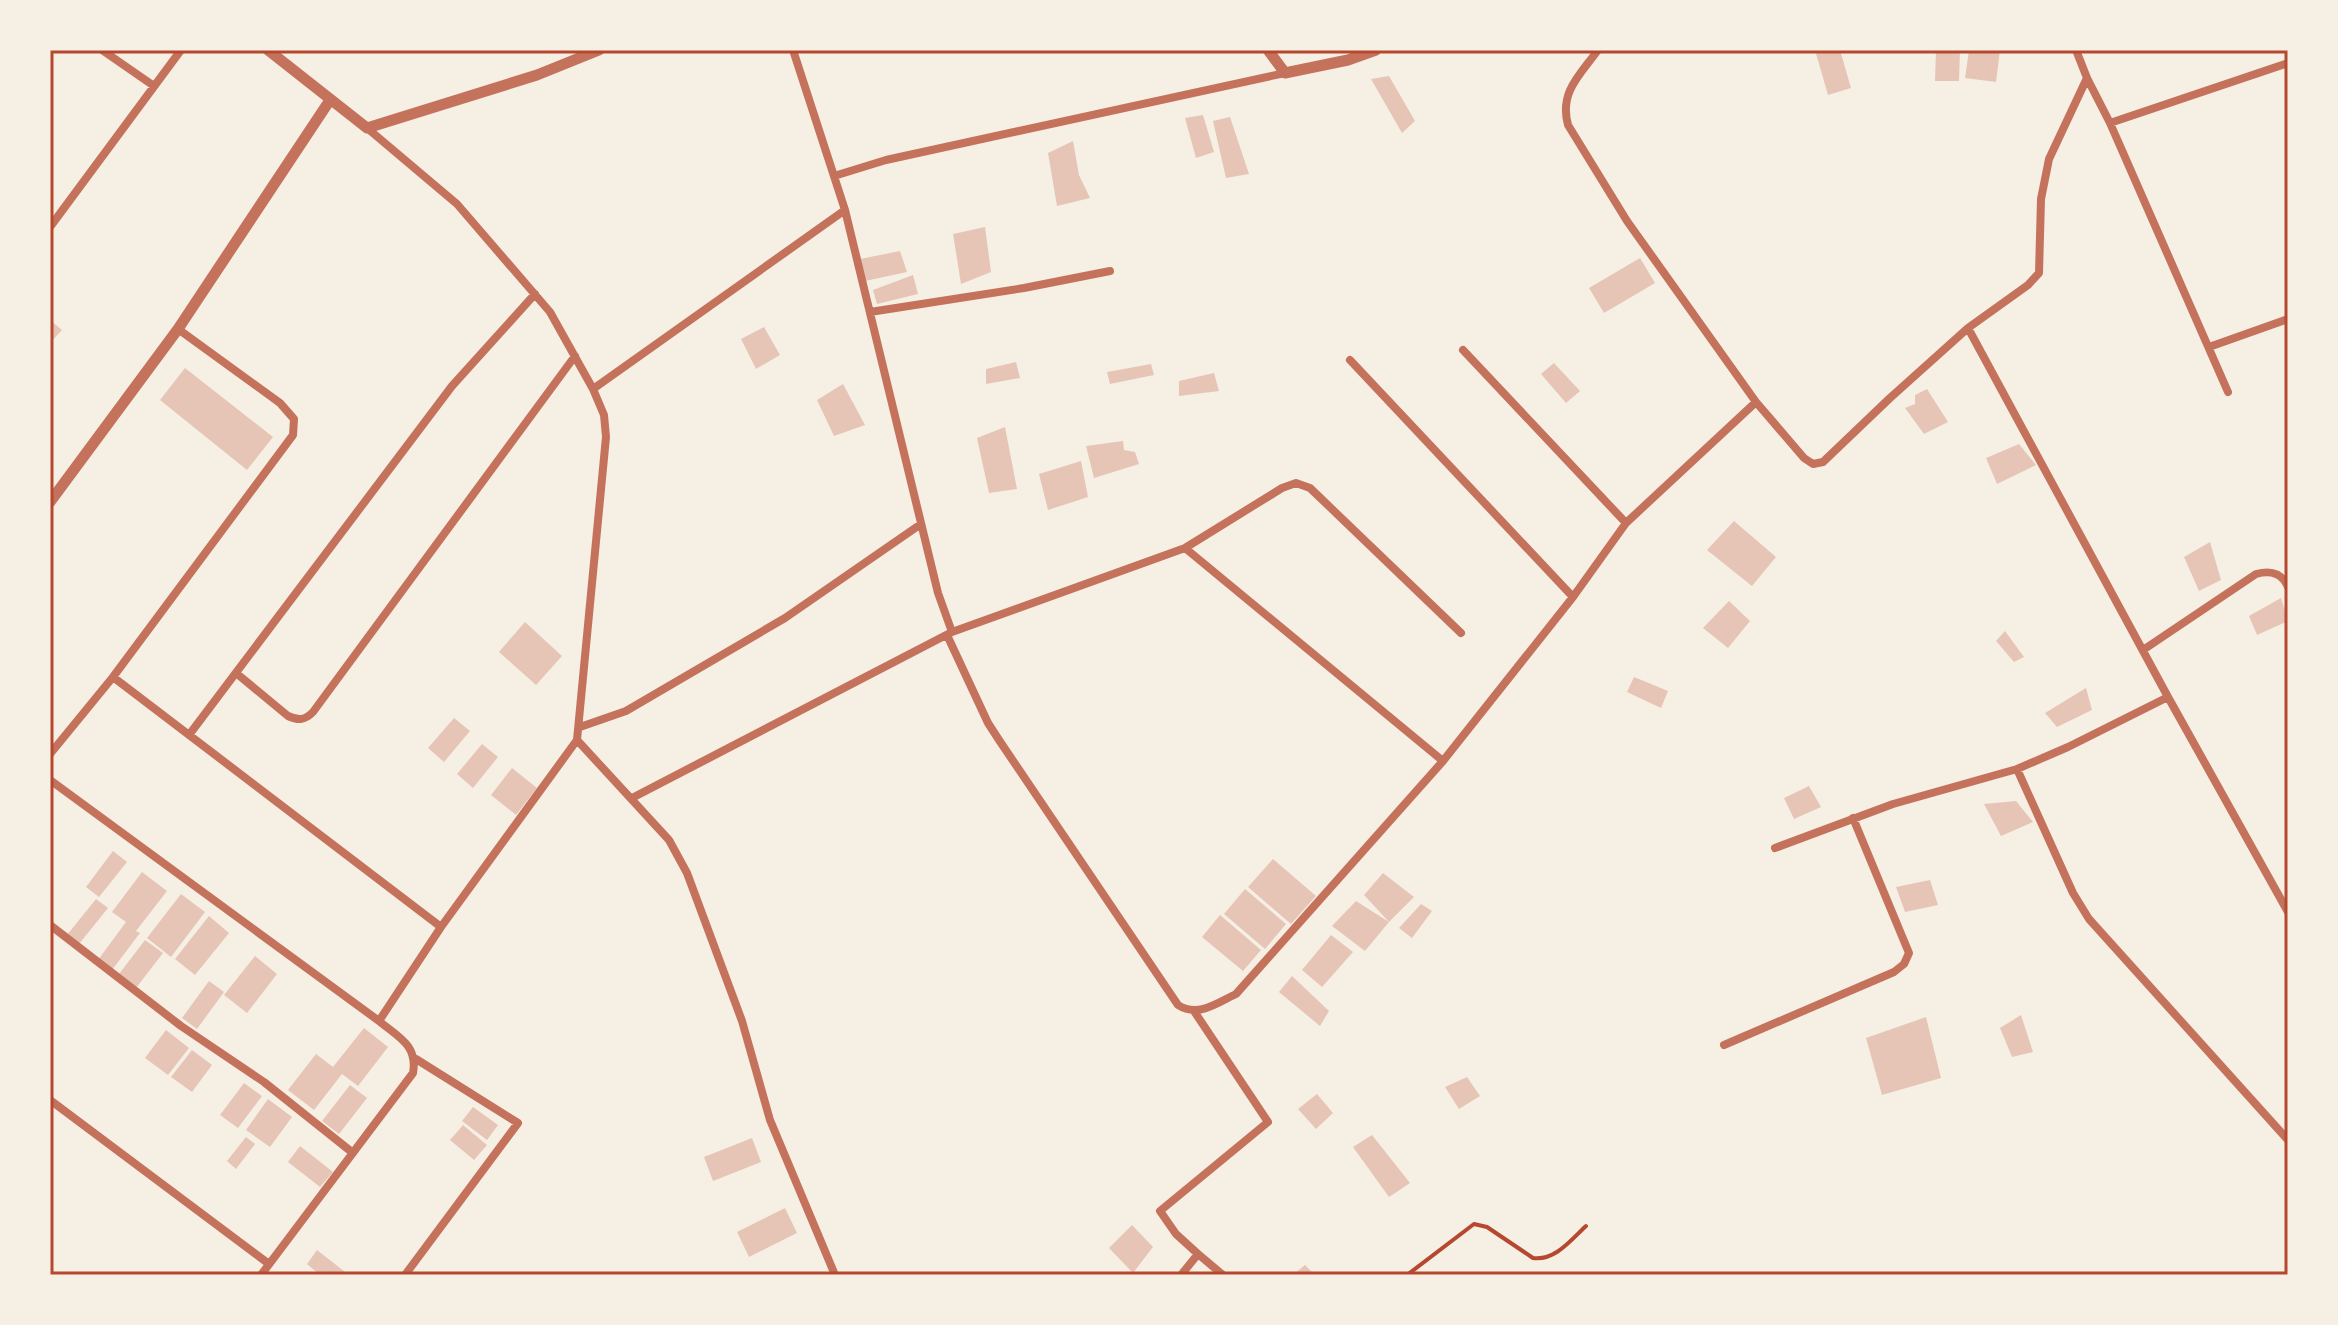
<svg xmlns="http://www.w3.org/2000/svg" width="2338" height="1325" font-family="'Exo 2',sans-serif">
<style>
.building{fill:#e6c5b7}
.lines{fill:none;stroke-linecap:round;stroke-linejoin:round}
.path{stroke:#b5482f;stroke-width:4}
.minor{stroke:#c5725c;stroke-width:8}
.tertiary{stroke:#c5725c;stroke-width:11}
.neatline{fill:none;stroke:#b5482f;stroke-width:3}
</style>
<rect width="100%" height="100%" fill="#f6efe4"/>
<path class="building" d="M 1815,50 L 1840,50 L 1851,88 L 1828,95 Z
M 1936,50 L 1960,50 L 1959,81 L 1935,81 Z
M 1969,50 L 2000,50 L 1996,82 L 1965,78 Z
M 1389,76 L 1415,121 L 1402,133 L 1371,79 Z
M 1203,115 L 1214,152 L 1196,158 L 1185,118 Z
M 1230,117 L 1249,174 L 1226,178 L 1213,121 Z
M 1073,141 L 1079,175 L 1090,198 L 1057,206 L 1048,153 Z
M 985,227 L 991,272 L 961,284 L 953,234 Z
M 900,251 L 907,272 L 865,281 L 860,259 Z
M 1640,258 L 1655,283 L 1604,313 L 1589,288 Z
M 913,275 L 918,294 L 877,304 L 873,290 Z
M 50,320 L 62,330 L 50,343 Z
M 764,327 L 780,355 L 756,369 L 741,339 Z
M 1016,362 L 1020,378 L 986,384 L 986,369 Z
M 1554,363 L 1580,391 L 1566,403 L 1541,374 Z
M 1151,364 L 1154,375 L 1110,384 L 1107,372 Z
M 185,368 L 273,437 L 247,470 L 160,400 Z
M 1214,373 L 1219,391 L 1179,396 L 1179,381 Z
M 843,384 L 865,425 L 834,436 L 817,400 Z
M 1927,389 L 1948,422 L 1924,434 L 1905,408 L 1915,404 L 1915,395 Z
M 1005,427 L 1017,489 L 989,493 L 977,438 Z
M 1123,441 L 1124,450 L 1135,452 L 1139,464 L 1094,478 L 1086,446 Z
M 2019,444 L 2036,465 L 1997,484 L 1986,458 Z
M 1081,461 L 1088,497 L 1048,510 L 1039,474 Z
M 1734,521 L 1776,557 L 1752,586 L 1707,550 Z
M 2210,542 L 2221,580 L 2199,591 L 2184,557 Z
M 2281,598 L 2288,621 L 2257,635 L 2249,616 Z
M 1729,601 L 1750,621 L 1728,648 L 1703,628 Z
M 525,622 L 562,656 L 536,685 L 499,652 Z
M 2005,631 L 2024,657 L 2014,662 L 1996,641 Z
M 1634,677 L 1668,691 L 1661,708 L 1627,692 Z
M 2086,688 L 2092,710 L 2057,727 L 2045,713 Z
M 454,718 L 470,731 L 444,762 L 428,748 Z
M 482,744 L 498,757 L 473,788 L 457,774 Z
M 512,768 L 537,788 L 516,815 L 491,795 Z
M 1809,786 L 1821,807 L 1794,819 L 1784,798 Z
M 2016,801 L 2033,822 L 2001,836 L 1984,804 Z
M 113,851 L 127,862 L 99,897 L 86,887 Z
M 1273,859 L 1316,896 L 1291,924 L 1248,887 Z
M 142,872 L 167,891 L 136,931 L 140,933 L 112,970 L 98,960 L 126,922 L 112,912 Z
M 1383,873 L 1414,897 L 1389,922 L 1364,895 Z
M 1930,880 L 1938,905 L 1905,912 L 1896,887 Z
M 1245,889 L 1286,924 L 1265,949 L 1224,914 Z
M 181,894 L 205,912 L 171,957 L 147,938 Z
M 96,899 L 108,908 L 79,944 L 67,935 Z
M 1356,901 L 1389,922 L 1365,951 L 1332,926 Z
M 1421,904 L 1432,911 L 1412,938 L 1399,928 Z
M 1220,915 L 1261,950 L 1243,971 L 1202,937 Z
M 209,916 L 229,933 L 195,975 L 175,959 Z
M 1331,935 L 1353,952 L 1322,987 L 1302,970 Z
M 145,940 L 163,953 L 136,988 L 119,974 Z
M 255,956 L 277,974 L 247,1013 L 224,995 Z
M 1292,976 L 1329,1011 L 1320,1026 L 1279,992 Z
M 209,981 L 224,992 L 197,1029 L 182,1018 Z
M 2021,1015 L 2033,1052 L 2012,1057 L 2000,1028 Z
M 1926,1017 L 1941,1078 L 1882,1095 L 1866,1038 Z
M 364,1028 L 388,1047 L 358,1086 L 342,1074 L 314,1110 L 288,1090 L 316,1054 L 333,1067 Z
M 166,1030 L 189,1048 L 168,1075 L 145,1058 Z
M 192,1050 L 212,1065 L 192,1092 L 171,1077 Z
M 1467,1077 L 1480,1096 L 1459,1109 L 1445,1087 Z
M 244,1083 L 262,1096 L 238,1128 L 220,1115 Z
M 350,1085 L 367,1098 L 339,1134 L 322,1121 Z
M 1317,1094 L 1333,1113 L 1316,1129 L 1298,1109 Z
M 268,1099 L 292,1117 L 270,1147 L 246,1130 Z
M 473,1107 L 498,1125 L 487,1140 L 462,1121 Z
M 463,1125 L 487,1145 L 474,1160 L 450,1140 Z
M 1372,1135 L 1410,1183 L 1389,1197 L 1353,1147 Z
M 246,1137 L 255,1144 L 236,1169 L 227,1161 Z
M 752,1138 L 761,1162 L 713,1181 L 704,1157 Z
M 300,1146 L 333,1172 L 320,1187 L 288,1162 Z
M 785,1208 L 797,1233 L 749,1257 L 737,1232 Z
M 1132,1225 L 1153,1247 L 1133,1273 L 1109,1248 Z
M 317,1250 L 349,1275 L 320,1275 L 307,1264 Z
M 1305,1265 L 1315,1275 L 1293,1275 Z"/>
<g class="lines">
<path class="path" d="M 1407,1275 L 1474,1224 L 1487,1227 L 1533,1258 C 1555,1261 1571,1240 1586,1226"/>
<path class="minor" d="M 102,50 L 154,86
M 793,50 L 845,210 L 938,593 L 952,632
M 1598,50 C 1580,75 1559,92 1568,125 L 1627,221 L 1756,402
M 2087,78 L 2110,123 L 2228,392
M 2110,123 L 2288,63
M 367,128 L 457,204 L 550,312 L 593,389 L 604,415 L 606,437 L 577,740 L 669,840 L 687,873 L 742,1021 L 770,1120 L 835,1275
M 834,176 L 886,160 L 1285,73
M 50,227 L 181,50
M 870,312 L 1024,288 L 1110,271
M 1968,328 L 2168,697 L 2288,912
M 2209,347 L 2288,319
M 1463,350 L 1626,523
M 1350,360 L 1573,597
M 593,389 L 845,210
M 947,635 L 988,723 L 999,740 L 1178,1005 C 1198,1018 1217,1003 1236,994 L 1443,761 L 1185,548
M 2143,650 L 2256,574 C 2271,570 2282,573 2288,587
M 236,673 L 288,716 C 299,721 305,720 313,712 L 575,356
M 113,677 L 441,927
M 580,727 L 626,711 L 785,618 L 921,524
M 189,735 L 452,386 L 535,294
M 50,754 L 113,677 L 293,435 L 294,419 L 280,403 L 178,329
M 1443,761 L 1573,597 L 1626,523 L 1756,402 L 1804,458 L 1813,464 L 1823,462 L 1890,398 L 1968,328 L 2028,285 L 2039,273 L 2041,199 L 2049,159 L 2087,78 L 2076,50
M 2017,769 L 2073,893 L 2089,919 L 2288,1140
M 50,780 L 379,1021
M 632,798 L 952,632 L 1185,548 L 1282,488 L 1296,483 L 1310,488 L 1461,633
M 1775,848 L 1893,804 L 2017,769 L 2068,747 L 2168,697
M 50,925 L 181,1026 L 264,1082 L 353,1153
M 1194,1011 L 1268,1122 L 1160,1211 L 1176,1234 L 1198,1254
M 1724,1045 L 1894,972 L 1904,964 L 1909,953 L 1853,818
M 50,1100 L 269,1264
M 261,1275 L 413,1073 C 418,1045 398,1037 379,1021 L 441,927 L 577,740
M 405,1275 L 518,1123 L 416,1059
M 1181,1275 L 1198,1254 L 1223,1275"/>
<path class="tertiary" d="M 268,50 L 367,128 L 537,75 L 599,50
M 1268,50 L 1285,73 L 1348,60 L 1376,50
M 50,502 L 178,329 L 330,100"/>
</g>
<rect width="2338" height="1325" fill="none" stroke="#f6efe4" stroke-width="104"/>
<rect x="52" y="52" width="2234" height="1221" class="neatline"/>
</svg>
